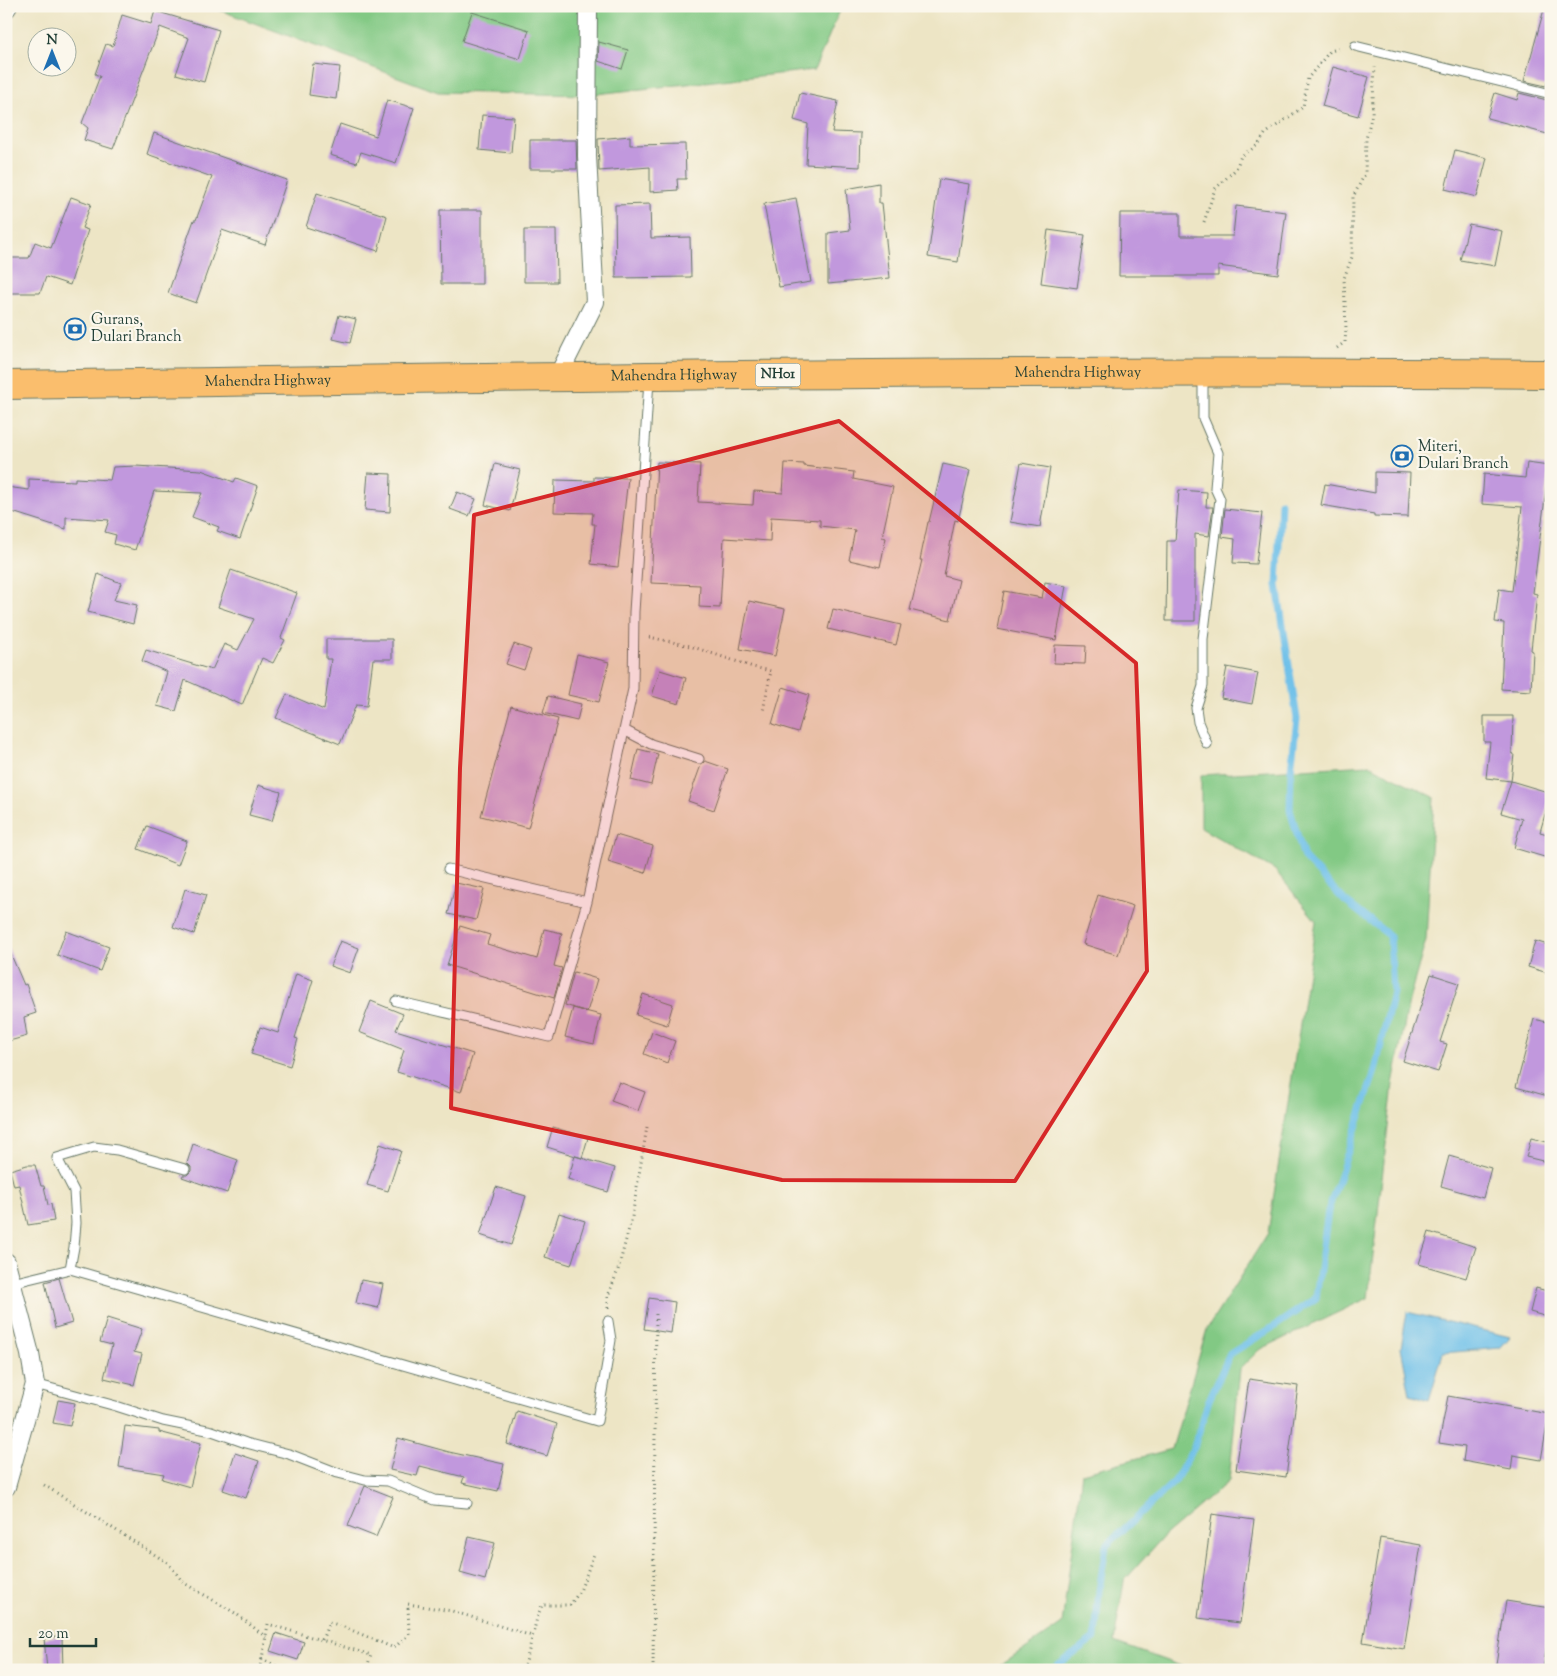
<svg xmlns="http://www.w3.org/2000/svg" width="1557" height="1676" font-family="'Sorts Mill Goudy',serif">
<style>
.green{fill:#82c984;stroke:#50835c}
.water{fill:#6dc0e9;stroke:#467e8e}
.lines{fill:none;stroke-linecap:round;stroke-linejoin:round}
.stream{stroke:#6dc0e9;stroke-width:7}
.building{fill:#c198dd}
.service-casing{stroke:#677867;stroke-width:11}
.minor-casing{stroke:#677867;stroke-width:20}
.trunk-casing{stroke:#677867;stroke-width:30}
.path{stroke:#677867;stroke-width:3;stroke-dasharray:1 4;stroke-linecap:butt}
.service{stroke:#fff;stroke-width:9}
.minor{stroke:#fff;stroke-width:18}
.trunk{stroke:#fabe6d;stroke-width:28}
.marked{fill:#d62828;fill-opacity:0.2;stroke:#d62828;stroke-width:4;stroke-linejoin:round}
.labels{text-anchor:middle;dominant-baseline:central;stroke-width:4.5;stroke-linejoin:round;paint-order:stroke}
.shield{fill:#fbf7ec;stroke:#61756b;stroke-width:1}
.shield-label{font-size:14px;font-weight:bold;fill:#1f3d34}
.poi-label{font-size:15px;fill:#1f3d34;stroke:#fbf7ec;text-anchor:start}
.street-label{font-size:15px;fill:#1f3d34;stroke:#fbf7ec}
</style>
<rect width="100%" height="100%" fill="#fbf7ec"/>
<filter id="ink" filterUnits="userSpaceOnUse"><feTurbulence type="fractalNoise" baseFrequency=".02" numOctaves="2"/><feDisplacementMap in="SourceGraphic" scale="10" xChannelSelector="R" yChannelSelector="G"/><feConvolveMatrix kernelMatrix="1 2 1 2 8 2 1 2 1" color-interpolation-filters="sRGB"/></filter>
<filter id="wash" filterUnits="userSpaceOnUse"><feTurbulence type="fractalNoise" baseFrequency=".0096" numOctaves="4" result="noise"/><feDisplacementMap in="SourceGraphic" scale="20" xChannelSelector="R" yChannelSelector="G"/><feGaussianBlur stdDeviation="1.12" result="paint"/><feColorMatrix in="noise" values="0 0 0 0 0 0 0 0 0 0 0 0 0 0 0 0 0 1.4 0 .05"/><feComposite in="paint" operator="in"/></filter>
<g filter="url(#wash)">
<rect width="100%" height="100%" fill="#ede5c5"/>
<path class="green" d="M 209,6 L 842,6 L 814,70 L 587,95 L 438,92 Z
M 1369,765 L 1434,797 L 1426,940 L 1410,996 L 1393,1084 L 1368,1298 L 1259,1350 L 1240,1369 L 1229,1481 L 1163,1537 L 1124,1581 L 1114,1642 L 1192,1670 L 994,1670 L 1062,1624 L 1082,1473 L 1172,1449 L 1207,1329 L 1268,1233 L 1316,921 L 1275,870 L 1201,828 L 1201,775 Z"/>
<path class="water" d="M 1407,1312 L 1510,1337 L 1500,1348 L 1443,1353 L 1429,1400 L 1410,1394 L 1401,1348 Z"/>
<g class="lines">
<path class="stream" d="M 1052,1670 L 1095,1638 L 1099,1591 L 1106,1546 L 1175,1481 L 1194,1447 L 1209,1400 L 1230,1354 L 1275,1326 L 1316,1298 L 1328,1211 L 1375,1071 L 1393,992 L 1390,936 L 1345,901 L 1304,858 L 1290,810 L 1291,770 L 1297,719 L 1277,585 L 1281,503"/>
</g>
<g id="blocks">
<path class="building" d="M 1545,6 L 1551,6 L 1551,70 L 1546,86 L 1524,81 Z
M 155,11 L 219,30 L 204,82 L 176,74 L 189,38 L 160,27 L 113,149 L 84,140 L 88,128 L 82,123 L 100,76 L 95,74 L 106,44 L 113,46 L 122,15 L 151,24 Z
M 472,12 L 529,30 L 520,59 L 462,41 Z
M 599,42 L 628,50 L 622,69 L 598,61 Z
M 313,64 L 340,67 L 336,99 L 309,95 Z
M 1333,67 L 1369,77 L 1358,116 L 1322,106 Z
M 800,93 L 838,101 L 832,132 L 861,133 L 860,167 L 806,164 L 808,124 L 794,120 Z
M 1495,93 L 1517,100 L 1519,93 L 1551,101 L 1551,135 L 1487,118 Z
M 387,100 L 414,108 L 396,163 L 361,152 L 357,163 L 330,155 L 340,124 L 376,136 Z
M 482,115 L 514,117 L 511,153 L 479,150 Z
M 154,133 L 287,180 L 265,245 L 222,230 L 196,303 L 168,293 L 194,220 L 196,220 L 212,177 L 147,154 Z
M 630,136 L 630,145 L 685,144 L 686,179 L 677,179 L 678,190 L 650,192 L 650,167 L 599,171 L 598,139 Z
M 530,140 L 576,140 L 577,169 L 530,169 Z
M 1455,150 L 1487,158 L 1477,197 L 1445,189 Z
M 939,179 L 969,184 L 958,262 L 928,257 Z
M 879,183 L 879,203 L 882,203 L 890,278 L 828,284 L 828,233 L 850,230 L 846,189 Z
M 317,193 L 387,216 L 378,251 L 306,227 Z
M 71,197 L 91,204 L 82,228 L 88,230 L 70,285 L 46,277 L 40,293 L 6,293 L 6,258 L 29,258 L 35,242 L 51,248 Z
M 796,198 L 811,282 L 779,287 L 764,204 Z
M 650,204 L 651,238 L 690,237 L 691,277 L 616,278 L 615,205 Z
M 1236,206 L 1286,212 L 1278,274 L 1218,266 L 1218,276 L 1119,276 L 1120,213 L 1180,213 L 1180,236 L 1233,236 Z
M 440,210 L 482,210 L 482,284 L 441,284 Z
M 1469,224 L 1502,231 L 1495,266 L 1460,260 Z
M 524,230 L 556,230 L 557,282 L 524,282 Z
M 1048,230 L 1085,235 L 1077,288 L 1041,283 Z
M 339,315 L 356,319 L 350,343 L 333,339 Z
M 657,462 L 700,464 L 698,502 L 753,505 L 754,491 L 783,493 L 785,463 L 804,464 L 804,466 L 854,472 L 853,479 L 893,487 L 882,537 L 886,538 L 880,567 L 849,560 L 855,530 L 820,526 L 820,520 L 771,517 L 770,541 L 724,538 L 720,608 L 699,607 L 700,585 L 651,583 Z
M 1021,463 L 1050,468 L 1040,527 L 1010,522 Z
M 1527,463 L 1549,466 L 1533,593 L 1537,594 L 1531,650 L 1533,651 L 1531,691 L 1501,689 L 1504,623 L 1495,622 L 1499,589 L 1512,591 L 1522,507 L 1482,504 L 1484,474 L 1525,478 Z
M 495,464 L 520,470 L 510,511 L 485,505 Z
M 943,464 L 970,470 L 958,521 L 955,520 L 944,576 L 959,580 L 950,620 L 910,610 L 922,560 L 920,560 L 928,522 L 929,522 Z
M 136,466 L 201,470 L 234,482 L 236,478 L 258,486 L 240,539 L 217,531 L 219,527 L 192,517 L 202,493 L 154,491 L 135,550 L 114,544 L 116,535 L 105,532 L 109,520 L 66,517 L 66,529 L 6,510 L 6,487 L 29,490 L 29,479 L 75,481 L 75,478 L 110,480 L 113,467 Z
M 1375,472 L 1410,473 L 1408,517 L 1374,516 L 1374,514 L 1321,505 L 1325,484 L 1375,493 Z
M 368,473 L 391,474 L 390,512 L 365,510 Z
M 594,477 L 628,478 L 618,567 L 591,564 L 595,524 L 592,524 L 593,513 L 554,512 L 555,480 L 594,481 Z
M 1179,490 L 1207,492 L 1206,507 L 1213,507 L 1209,536 L 1195,534 L 1195,621 L 1166,621 L 1167,541 L 1175,541 Z
M 457,492 L 476,499 L 469,516 L 450,509 Z
M 1225,509 L 1262,513 L 1256,564 L 1233,563 L 1235,539 L 1222,537 Z
M 231,570 L 297,593 L 281,638 L 285,640 L 273,663 L 262,658 L 242,705 L 185,680 L 176,711 L 157,706 L 167,672 L 142,661 L 146,650 L 212,670 L 224,644 L 238,650 L 254,619 L 218,607 Z
M 98,574 L 121,583 L 114,600 L 137,605 L 133,624 L 88,612 Z
M 1045,582 L 1066,586 L 1056,640 L 997,629 L 1004,591 L 1042,598 Z
M 749,601 L 785,609 L 775,656 L 740,649 Z
M 833,609 L 901,625 L 896,645 L 828,629 Z
M 326,639 L 392,639 L 392,659 L 373,659 L 367,706 L 356,705 L 340,744 L 276,718 L 287,694 L 324,710 L 331,659 L 326,659 Z
M 514,644 L 531,650 L 524,670 L 506,664 Z
M 1055,645 L 1086,646 L 1085,664 L 1054,663 Z
M 577,654 L 609,662 L 599,702 L 568,695 Z
M 1227,667 L 1258,673 L 1252,704 L 1221,698 Z
M 660,670 L 686,678 L 679,704 L 652,696 Z
M 783,687 L 809,695 L 798,732 L 772,724 Z
M 548,696 L 581,704 L 577,721 L 543,713 Z
M 511,706 L 558,719 L 528,828 L 481,816 Z
M 1484,716 L 1513,716 L 1512,753 L 1514,754 L 1511,781 L 1486,778 L 1490,742 L 1484,742 Z
M 638,749 L 658,754 L 651,785 L 631,780 Z
M 705,761 L 728,769 L 714,810 L 688,801 L 701,765 Z
M 1511,781 L 1551,793 L 1540,832 L 1551,835 L 1551,859 L 1514,848 L 1522,819 L 1501,813 Z
M 258,785 L 281,792 L 272,821 L 249,815 Z
M 147,826 L 187,841 L 178,865 L 138,849 Z
M 616,835 L 653,846 L 645,873 L 608,862 Z
M 456,883 L 484,889 L 476,920 L 448,914 Z
M 185,889 L 206,895 L 194,934 L 173,927 Z
M 1098,895 L 1133,906 L 1118,955 L 1083,944 Z
M 460,926 L 490,935 L 487,944 L 537,959 L 544,929 L 562,933 L 554,966 L 562,968 L 554,998 L 447,965 Z
M 66,931 L 109,947 L 100,971 L 57,955 Z
M 340,941 L 359,948 L 350,973 L 330,966 Z
M 1535,941 L 1551,946 L 1551,974 L 1528,967 Z
M 6,943 L 24,985 L 26,984 L 36,1013 L 24,1017 L 27,1036 L 6,1042 Z
M 574,972 L 597,979 L 587,1012 L 565,1005 Z
M 296,974 L 313,980 L 295,1038 L 298,1039 L 290,1066 L 251,1054 L 260,1027 L 278,1033 Z
M 1431,974 L 1459,983 L 1440,1042 L 1447,1044 L 1438,1072 L 1403,1061 Z
M 643,994 L 673,1004 L 667,1025 L 636,1015 Z
M 371,1001 L 403,1014 L 396,1030 L 473,1054 L 461,1092 L 397,1072 L 404,1050 L 359,1032 Z
M 573,1008 L 601,1015 L 594,1044 L 565,1037 Z
M 1534,1019 L 1551,1023 L 1551,1097 L 1516,1087 Z
M 652,1032 L 675,1041 L 667,1063 L 644,1054 Z
M 619,1082 L 645,1092 L 638,1111 L 611,1101 Z
M 553,1127 L 588,1138 L 582,1158 L 547,1147 Z
M 1531,1138 L 1551,1143 L 1551,1163 L 1526,1157 Z
M 193,1144 L 238,1160 L 227,1193 L 182,1177 L 183,1175 L 187,1175 L 191,1171 L 191,1167 L 187,1163 Z
M 380,1144 L 401,1151 L 388,1191 L 367,1185 Z
M 575,1156 L 615,1168 L 608,1192 L 568,1179 Z
M 1449,1156 L 1491,1168 L 1483,1198 L 1441,1186 Z
M 27,1165 L 35,1165 L 41,1186 L 44,1186 L 48,1205 L 51,1204 L 54,1221 L 28,1225 L 19,1185 L 14,1186 L 10,1170 Z
M 496,1187 L 526,1196 L 511,1245 L 480,1235 Z
M 559,1213 L 585,1221 L 571,1265 L 545,1257 Z
M 1429,1232 L 1476,1247 L 1466,1278 L 1419,1264 Z
M 59,1278 L 72,1323 L 55,1328 L 45,1282 Z
M 361,1280 L 383,1284 L 378,1308 L 356,1303 Z
M 1536,1288 L 1551,1292 L 1551,1318 L 1530,1312 Z
M 649,1298 L 675,1302 L 671,1333 L 644,1329 Z
M 107,1318 L 142,1329 L 134,1352 L 142,1354 L 134,1385 L 104,1378 L 112,1345 L 100,1342 Z
M 1249,1379 L 1298,1386 L 1286,1477 L 1236,1470 Z
M 1448,1396 L 1549,1414 L 1541,1460 L 1513,1455 L 1511,1470 L 1463,1461 L 1465,1447 L 1439,1443 Z
M 58,1400 L 75,1403 L 70,1426 L 53,1423 Z
M 517,1411 L 557,1424 L 547,1456 L 507,1444 Z
M 125,1426 L 159,1430 L 159,1432 L 201,1443 L 190,1487 L 162,1479 L 164,1474 L 119,1467 Z
M 398,1438 L 449,1452 L 504,1464 L 498,1491 L 462,1483 L 464,1477 L 420,1466 L 417,1476 L 390,1470 Z
M 235,1453 L 259,1461 L 246,1498 L 223,1490 Z
M 365,1486 L 393,1497 L 376,1537 L 348,1526 Z
M 1212,1514 L 1254,1520 L 1240,1623 L 1198,1618 Z
M 469,1537 L 495,1543 L 485,1580 L 460,1573 Z
M 1380,1538 L 1421,1545 L 1404,1649 L 1363,1642 Z
M 1506,1601 L 1551,1608 L 1551,1618 L 1543,1670 L 1495,1670 Z
M 276,1633 L 304,1642 L 298,1660 L 270,1651 Z
M 62,1636 L 63,1670 L 47,1670 L 44,1638 Z"/>
</g>
</g>
<g filter="url(#ink)">
<use href="#blocks" fill-opacity="0" stroke="#677867" stroke-width="1"/>
<g class="lines">
<g class="service-casing">
<path id="service" d="M 1355,46 L 1551,94
M 1203,376 L 1203,418 L 1218,453 L 1215,488 L 1220,499 L 1203,639 L 1203,686 L 1196,708 L 1198,722 L 1207,744
M 624,730 L 651,744 L 699,759
M 587,902 L 633,689 L 634,612 L 649,380
M 396,1001 L 549,1037 L 587,902 L 448,869
M 70,1269 L 597,1421 L 611,1340 L 608,1321
M 12,1283 L 70,1269 L 74,1247 L 76,1223 L 74,1191 L 57,1158 L 94,1147 L 117,1150 L 185,1169
M 35,1384 L 116,1406 L 163,1421 L 212,1431 L 246,1443 L 289,1454 L 338,1473 L 365,1480 L 388,1481 L 434,1500 L 467,1503"/>
</g>
<g class="minor-casing">
<path id="minor" d="M 6,9 L 8,6
M 557,378 L 595,302 L 587,156 L 588,6
M 6,1262 L 30,1354 L 35,1384 L 6,1487"/>
</g>
<g class="trunk-casing">
<g id="trunk">
<path id="s1" d="M 6,385 C 521,377 1036,369 1551,374"/>
</g>
</g>
<path class="path" d="M 1204,222 L 1215,189 L 1236,169 L 1241,156 L 1258,145 L 1265,134 L 1303,107 L 1308,78 L 1330,51 L 1342,48
M 1337,348 L 1345,342 L 1346,329 L 1344,278 L 1352,257 L 1353,197 L 1365,174 L 1366,139 L 1372,114 L 1375,67
M 649,637 L 690,646 L 753,667 L 771,671 L 763,711
M 608,1308 L 608,1296 L 618,1270 L 632,1217 L 647,1127
M 44,1485 L 168,1563 L 184,1583 L 235,1613 L 266,1637
M 322,1640 L 329,1622 L 344,1627 L 394,1648 L 409,1634 L 408,1604 L 452,1611 L 532,1636
M 259,1670 L 262,1659
M 285,1670 L 262,1659 L 268,1624 L 371,1655 L 366,1670
M 524,1670 L 537,1618 L 542,1605 L 570,1605 L 580,1591 L 594,1554
M 653,1670 L 656,1312"/>
<use href="#service" class="service"/>
<use href="#minor" class="minor"/>
<use href="#trunk" class="trunk"/>
</g>
</g>
<path class="marked" d="M 839,421 L 1136,663 L 1147,971 L 1015,1181 L 782,1180 L 451,1108 L 460,768 L 474,515 Z"/>
<defs>
<g id="bank-ring" transform="scale(1.125)"><circle r="9.5" fill="#fbf7ec" stroke="#1f6fb2" stroke-width="1.5"/><path d="M-6-4H6V4H-6ZM0-2.3a2.3 2.3 0 1 0 0 4.6a2.3 2.3 0 1 0 0-4.6Z" fill="#1f6fb2"/></g>
</defs>
<g fill-rule="evenodd">
<use href="#bank-ring" x="75" y="329"/>
<use href="#bank-ring" x="1402" y="456"/>
</g>
<g class="labels">
<rect class="shield" x="755.5" y="363.5" width="45" height="23" rx="4"/>
<g class="shield-label">
<text x="778" y="375">NH01</text>
</g>
<g class="poi-label">
<text x="91" y="320">Gurans,<tspan x="91" dy="17">Dulari Branch</tspan></text>
<text x="1418" y="447">Miteri,<tspan x="1418" dy="17">Dulari Branch</tspan></text>
</g>
<g class="street-label">
<text stroke="none"><textPath href="#s1" startOffset="1072">Mahendra Highway</textPath></text>
<text stroke="none"><textPath href="#s1" startOffset="668">Mahendra Highway</textPath></text>
<text stroke="none"><textPath href="#s1" startOffset="262">Mahendra Highway</textPath></text>
</g>
</g>
<rect width="1557" height="1676" fill="none" stroke="#fbf7ec" stroke-width="25"/>
<g transform="translate(52 52)"><circle r="24" fill="#fbf7ec" stroke="#a3ada2"/>
<path d="M0-4L9 19L0 12L-9 19Z" fill="#1f6fb2"/>
<text y="-8" font-size="14" font-weight="bold" text-anchor="middle" fill="#1f3d34">N</text>
</g>
<path d="M30 1638v8h66v-8" fill="none" stroke="#1f3d34" stroke-width="2.5"/>
<text x="38" y="1638" font-size="15" fill="#1f3d34" stroke="#fbf7ec" stroke-width="4" paint-order="stroke">20 m</text>
</svg>
